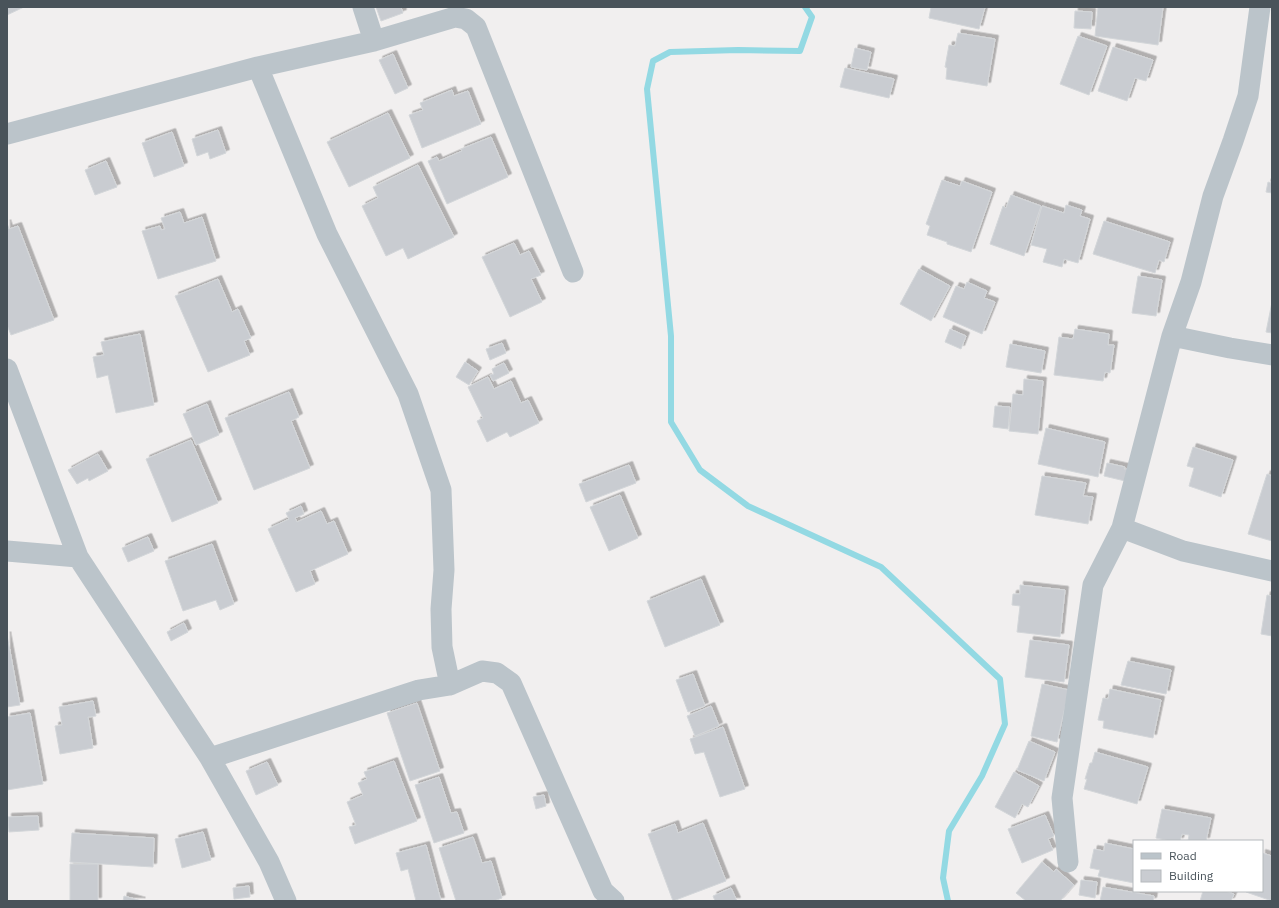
<svg xmlns="http://www.w3.org/2000/svg" width="1279" height="908" font-family="'IBM Plex Sans',sans-serif">
<style>
.lines{fill:none;stroke-linecap:round;stroke-linejoin:round}
.stream{stroke:#93d9e3;stroke-width:6}
.building{fill:#c9ccd1;stroke:#d3d6d9;filter:url(#shadow)}
.minor{stroke:#bbc4ca;stroke-width:21}
</style>
<defs>
<filter id="shadow"><feDropShadow dx="3.5" dy="-3.5" stdDeviation="0" flood-color="#0004"/></filter>
</defs>
<rect width="100%" height="100%" fill="#f1efef"/>
<g class="lines">
<path class="stream" d="M 805,7 L 812,17 L 800,51 L 738,50 L 670,52 L 653,61 L 647,89 L 671,336 L 671,422 L 700,470 L 748,506 L 881,567 L 1000,679 L 1005,724 L 982,776 L 949,831 L 943,878 L 948,901"/>
</g>
<path class="building" d="M 7,7 L 24,7 L 7,15 Z
M 376,7 L 401,7 L 403,13 L 381,21 Z
M 931,7 L 985,7 L 979,29 L 929,18 Z
M 1098,7 L 1163,7 L 1158,45 L 1095,36 Z
M 1075,11 L 1092,12 L 1091,29 L 1074,28 Z
M 958,33 L 995,39 L 987,86 L 946,79 L 947,68 L 945,67 L 949,45 L 955,46 Z
M 1078,36 L 1107,46 L 1089,95 L 1060,84 Z
M 1113,47 L 1153,60 L 1146,81 L 1135,78 L 1127,101 L 1098,91 Z
M 855,48 L 871,52 L 867,70 L 851,67 Z
M 393,54 L 408,88 L 395,94 L 379,60 Z
M 845,68 L 894,79 L 889,98 L 840,87 Z
M 452,90 L 454,96 L 468,91 L 481,124 L 422,148 L 409,115 L 423,110 L 420,103 Z
M 388,113 L 410,158 L 349,187 L 327,142 Z
M 218,130 L 226,153 L 210,159 L 208,152 L 197,156 L 192,139 Z
M 172,132 L 184,166 L 154,177 L 142,143 Z
M 491,137 L 508,177 L 447,204 L 428,161 L 437,157 L 439,161 L 462,151 L 461,149 Z
M 106,161 L 117,187 L 95,195 L 85,170 Z
M 418,165 L 454,237 L 408,259 L 403,248 L 386,256 L 362,206 L 378,198 L 373,187 Z
M 1272,179 L 1272,193 L 1266,192 L 1268,182 L 1271,183 Z
M 942,180 L 960,186 L 962,181 L 992,192 L 971,252 L 947,244 L 947,242 L 927,235 L 930,226 L 926,224 Z
M 1011,195 L 1041,206 L 1024,256 L 990,244 L 1003,206 L 1006,208 Z
M 1066,205 L 1082,210 L 1080,216 L 1090,219 L 1078,263 L 1064,259 L 1062,267 L 1043,262 L 1047,249 L 1031,245 L 1042,206 L 1064,213 Z
M 180,212 L 184,223 L 202,217 L 216,261 L 158,279 L 142,231 L 160,226 L 161,230 L 165,229 L 161,218 Z
M 1104,221 L 1170,242 L 1164,262 L 1159,260 L 1155,273 L 1093,254 Z
M 7,223 L 9,229 L 18,226 L 54,320 L 11,335 L 7,325 Z
M 514,243 L 520,255 L 529,251 L 541,275 L 531,279 L 542,302 L 510,317 L 482,257 Z
M 919,269 L 950,286 L 931,321 L 900,304 Z
M 1138,276 L 1162,280 L 1156,316 L 1132,313 Z
M 218,279 L 232,312 L 238,309 L 251,338 L 244,341 L 250,355 L 208,372 L 175,296 Z
M 967,282 L 987,291 L 984,298 L 995,302 L 982,334 L 943,317 L 956,286 L 964,289 Z
M 1272,302 L 1272,333 L 1266,332 Z
M 950,329 L 966,336 L 961,349 L 945,342 Z
M 1075,329 L 1109,334 L 1108,345 L 1114,345 L 1110,373 L 1105,372 L 1103,381 L 1054,375 L 1059,337 L 1073,339 Z
M 140,334 L 154,405 L 116,413 L 108,375 L 97,378 L 93,357 L 104,355 L 101,342 Z
M 502,343 L 506,353 L 490,360 L 486,349 Z
M 1010,344 L 1045,351 L 1041,373 L 1006,367 Z
M 465,362 L 478,371 L 469,385 L 456,377 Z
M 504,363 L 509,373 L 493,381 L 490,375 L 494,374 L 492,369 Z
M 488,377 L 494,389 L 511,381 L 521,403 L 528,400 L 539,423 L 510,437 L 507,432 L 487,442 L 477,421 L 483,418 L 468,387 Z
M 1024,379 L 1043,381 L 1038,434 L 1009,431 L 1013,394 L 1023,395 Z
M 289,392 L 299,417 L 291,421 L 310,468 L 254,490 L 225,418 Z
M 207,404 L 219,435 L 196,445 L 183,414 Z
M 995,406 L 1010,407 L 1008,429 L 993,427 Z
M 1046,428 L 1105,442 L 1098,477 L 1038,464 Z
M 191,440 L 218,503 L 172,522 L 146,459 Z
M 1193,447 L 1233,460 L 1221,497 L 1189,486 L 1194,468 L 1187,466 Z
M 98,454 L 108,471 L 89,481 L 88,478 L 77,484 L 68,470 Z
M 1107,463 L 1125,467 L 1124,469 L 1127,469 L 1125,481 L 1104,476 Z
M 629,465 L 636,483 L 586,502 L 579,484 Z
M 1267,474 L 1272,476 L 1272,541 L 1248,534 Z
M 1042,476 L 1086,483 L 1083,496 L 1093,497 L 1088,524 L 1035,515 Z
M 620,495 L 638,538 L 609,551 L 590,507 Z
M 301,506 L 304,514 L 295,518 L 297,522 L 321,511 L 327,524 L 334,521 L 348,554 L 310,571 L 315,584 L 296,592 L 268,529 L 289,519 L 286,513 Z
M 148,537 L 154,551 L 128,562 L 122,548 Z
M 212,544 L 234,604 L 220,610 L 216,600 L 183,611 L 165,561 Z
M 701,579 L 720,625 L 665,647 L 647,601 Z
M 1020,585 L 1065,590 L 1060,637 L 1017,632 L 1020,606 L 1012,605 L 1013,594 L 1020,594 Z
M 1267,595 L 1272,596 L 1272,636 L 1261,634 Z
M 184,623 L 188,632 L 171,641 L 167,632 Z
M 7,635 L 20,705 L 7,707 Z
M 1030,640 L 1069,645 L 1064,682 L 1025,677 Z
M 1128,661 L 1171,670 L 1166,694 L 1121,685 Z
M 693,674 L 705,706 L 688,712 L 676,680 Z
M 1042,684 L 1069,690 L 1057,742 L 1031,736 Z
M 1110,689 L 1161,700 L 1153,738 L 1103,728 L 1104,721 L 1098,720 L 1103,698 L 1108,699 Z
M 93,701 L 96,716 L 88,717 L 93,748 L 60,754 L 55,726 L 62,725 L 59,707 Z
M 417,703 L 440,771 L 410,781 L 387,713 Z
M 711,706 L 719,726 L 695,736 L 687,716 Z
M 30,713 L 43,784 L 7,790 L 7,717 Z
M 723,727 L 745,789 L 720,797 L 704,752 L 695,754 L 690,739 Z
M 1029,741 L 1055,752 L 1044,781 L 1017,770 Z
M 1095,752 L 1148,767 L 1137,804 L 1084,789 L 1087,779 L 1085,779 L 1090,763 L 1092,763 Z
M 394,761 L 417,821 L 355,844 L 349,827 L 356,825 L 347,802 L 363,795 L 358,783 L 367,779 L 364,772 Z
M 267,762 L 278,785 L 256,795 L 246,771 Z
M 1014,772 L 1039,786 L 1028,807 L 1022,804 L 1015,818 L 995,807 Z
M 439,777 L 451,813 L 457,812 L 464,833 L 434,843 L 415,785 Z
M 544,795 L 546,806 L 536,809 L 533,797 Z
M 1162,809 L 1211,818 L 1206,841 L 1188,841 L 1189,835 L 1182,834 L 1180,841 L 1170,841 L 1156,838 Z
M 1045,815 L 1054,836 L 1048,839 L 1053,850 L 1022,863 L 1008,829 Z
M 38,816 L 39,830 L 9,832 L 8,817 Z
M 703,823 L 726,881 L 673,901 L 648,834 L 675,824 L 678,833 Z
M 203,832 L 211,860 L 182,868 L 175,839 Z
M 72,833 L 154,838 L 153,867 L 70,862 Z
M 473,837 L 482,863 L 491,861 L 502,898 L 494,901 L 456,901 L 439,848 Z
M 1105,843 L 1134,849 L 1134,883 L 1098,876 L 1100,870 L 1090,868 L 1094,849 L 1104,851 Z
M 426,845 L 441,901 L 416,901 L 408,869 L 401,871 L 396,853 Z
M 1262,853 L 1272,856 L 1272,901 L 1246,892 L 1246,891 L 1262,891 Z
M 1042,862 L 1054,872 L 1056,869 L 1074,885 L 1060,901 L 1026,901 L 1016,893 Z
M 70,864 L 98,864 L 98,901 L 70,901 Z
M 1081,880 L 1097,882 L 1095,898 L 1079,895 Z
M 249,886 L 250,897 L 234,899 L 233,888 Z
M 1103,887 L 1154,896 L 1153,901 L 1100,901 Z
M 731,888 L 737,901 L 715,901 L 713,896 Z
M 1203,891 L 1225,891 L 1234,894 L 1231,901 L 1200,901 Z
M 124,896 L 142,901 L 123,901 Z"/>
<g class="lines">
<path class="minor" d="M 363,7 L 374,41
M 258,67 L 327,234 L 408,394 L 441,490 L 444,570 L 441,609 L 442,647 L 450,685
M 7,134 L 258,67 L 374,41 L 455,17 L 466,19 L 476,27 L 573,272
M 1172,336 L 1230,348 L 1272,355
M 7,369 L 78,557
M 1122,528 L 1183,551 L 1272,571
M 7,551 L 78,557 L 210,758 L 269,862 L 286,901
M 210,758 L 419,690 L 450,685 L 482,671 L 497,673 L 511,683 L 603,891 L 614,901
M 1068,862 L 1062,798 L 1093,585 L 1122,528 L 1172,336 L 1191,282 L 1213,196 L 1233,141 L 1248,96 L 1260,7"/>
</g>
<rect width="1279" height="908" fill="none" stroke="#49535a" stroke-width="16"/>
<rect x="1133" y="840" width="130" height="52" fill="#ffffff" stroke="#b6babd"/>
<rect x="1141" y="853" width="20" height="6" fill="#bbc4ca" stroke="#b6babd"/>
<text x="1169" y="860" font-size="12" fill="#49535a">Road</text>
<rect x="1141" y="870" width="20" height="12" fill="#c9ccd1" stroke="#b6babd"/>
<text x="1169" y="880" font-size="12" fill="#49535a">Building</text>
</svg>
